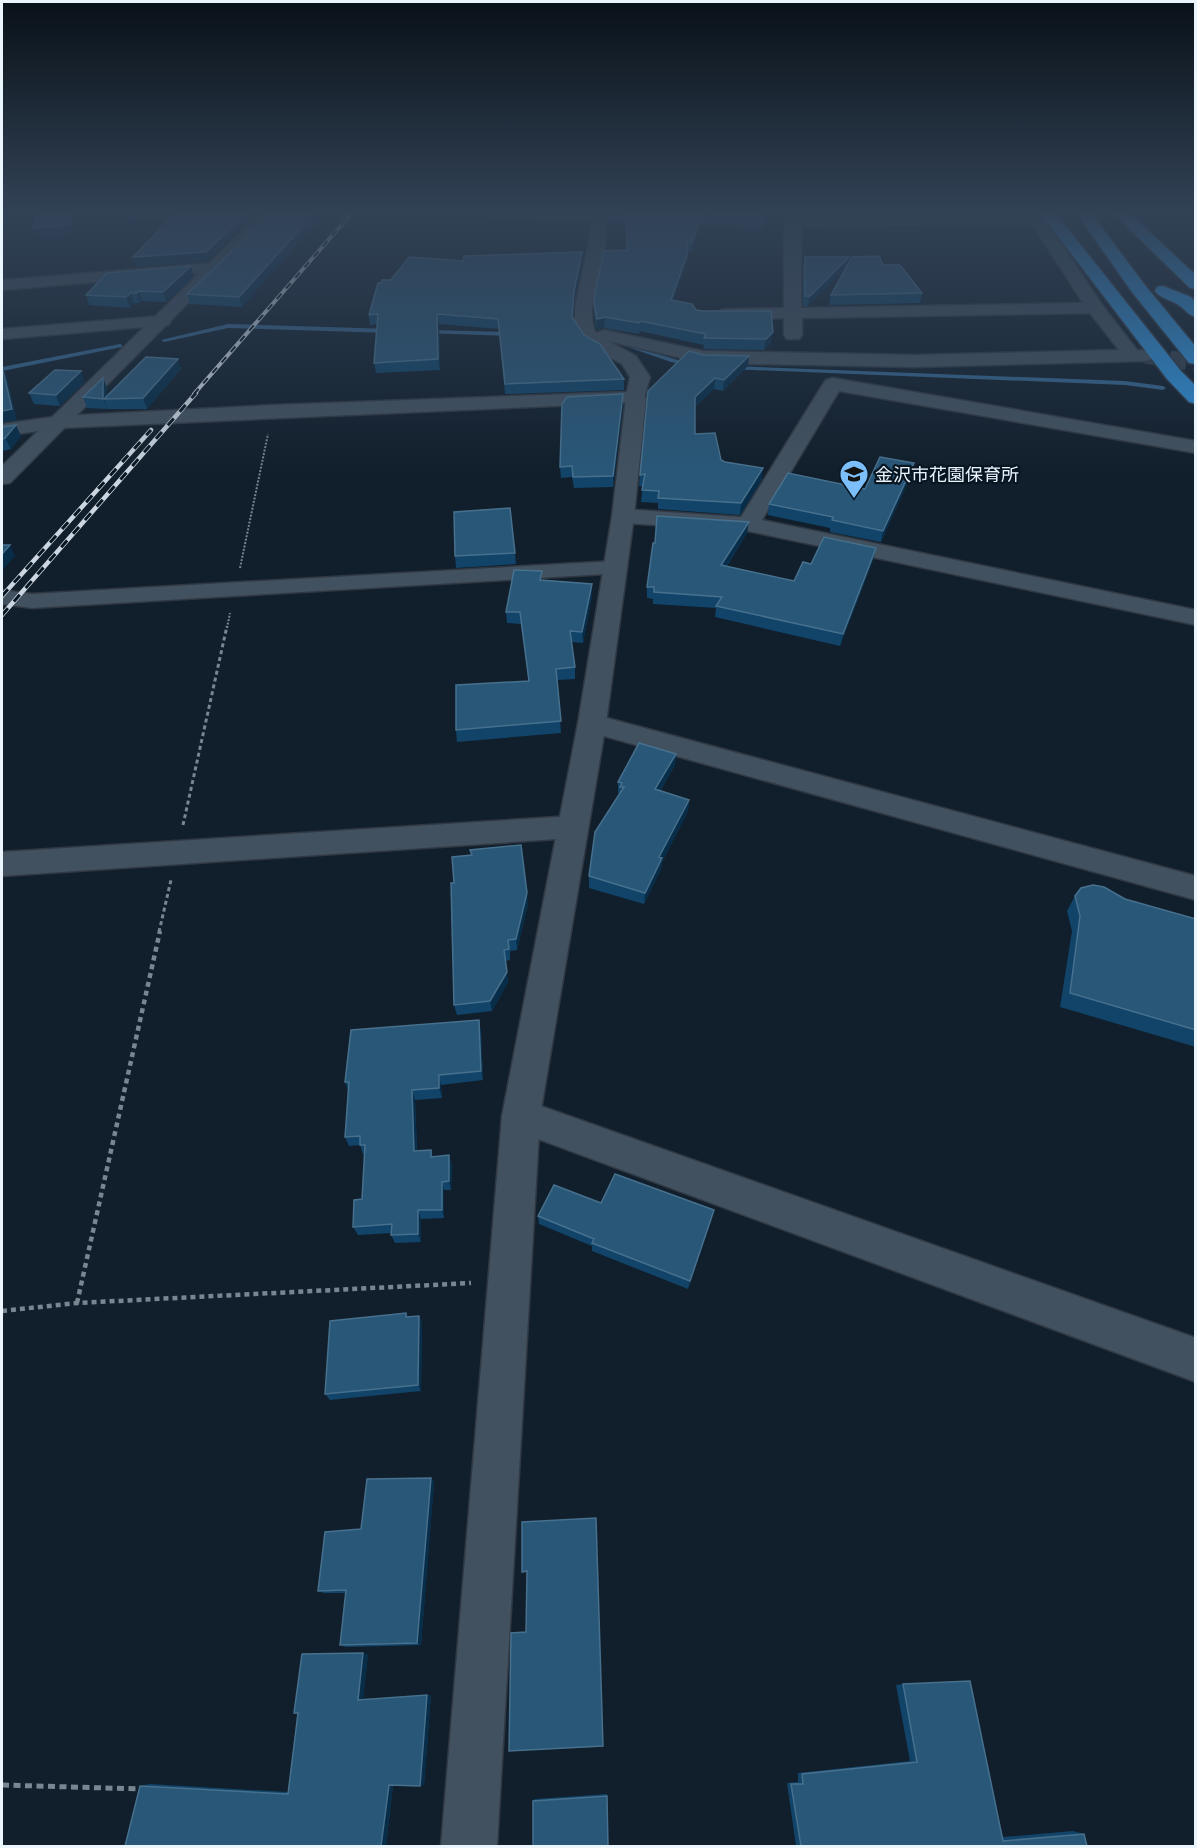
<svg xmlns="http://www.w3.org/2000/svg" width="1197" height="1848" font-family="'Space Grotesk','Noto Sans JP',sans-serif">
<style>
.lines{fill:none;stroke-linecap:round;stroke-linejoin:round}
.stream{fill:#34648d;fill-rule:evenodd}
.minor-tunnel{stroke:#323f4c;stroke-width:17;stroke-dasharray:17 8;stroke-linecap:butt}
.minor-casing{stroke:#303843;stroke-width:3}
.tertiary-casing{stroke:#303843;stroke-width:3}
.secondary-casing{stroke:#303843;stroke-width:3}
.trunk-casing{stroke:#303843;stroke-width:3}
.path-far3{stroke:#798590;stroke-width:2;stroke-dasharray:2 1.5;stroke-linecap:butt}
.path-far2{stroke:#798590;stroke-width:3;stroke-dasharray:4 3;stroke-linecap:butt}
.path-far1{stroke:#798590;stroke-width:4.5;stroke-dasharray:5 4;stroke-linecap:butt}
.path{stroke:#798590;stroke-width:5;stroke-dasharray:7 4.5;stroke-linecap:butt}
.minor{fill:#41515f;fill-rule:evenodd}
.tertiary{fill:#41515f;fill-rule:evenodd}
.secondary{fill:#41515f;fill-rule:evenodd}
.trunk{fill:#2e8ed6;fill-rule:evenodd}
.rail-far1-casing{stroke:#ccd6e0;stroke-width:4}
.rail-casing{stroke:#ccd6e0;stroke-width:4.5}
.rail-far1{stroke:#081622;stroke-width:2;stroke-dasharray:7;stroke-linecap:butt}
.rail{stroke:#081622;stroke-width:3;stroke-dasharray:9;stroke-linecap:butt}
.wall{fill:#114468}
.shaded-wall{fill:#072d49}
.building{fill:#295778;stroke:#47708d;stroke-width:1.5}
.labels{text-anchor:middle;dominant-baseline:central;stroke-width:4.5;stroke-linejoin:round;paint-order:stroke}
.far-poi-label{font-size:18px;fill:#ebf5fe;stroke:#081622;text-anchor:start}
</style>
<rect width="100%" height="100%" fill="#111f2c"/>
<g class="lines">
<path class="stream" d="M 228,324 L 391,329 L 394,331 L 391,333 L 228,328 L 164,342 L 161,340 Z
M 427,330 L 513,332 L 516,334 L 513,336 L 425,333 L 424,332 Z
M 619,342 L 674,359 L 695,364 L 692,366 L 671,362 L 619,344 Z
M 120,344 L 122,345 L 122,347 L 2,371 L 2,367 Z
M 732,366 L 1125,381 L 1163,386 L 1166,388 L 1163,390 L 1125,385 L 730,369 L 730,367 Z"/>
<path class="minor-tunnel" d="M 1145,355 L 1196,363"/>
<g class="minor-casing">
<path id="minor" d="M 592,214 L 606,214 C 606,224 606,234 605,243 C 602,266 584,314 596,333 L 604,330 L 703,351 L 915,355 L 1119,350 L 1090,313 L 802,318 L 802,335 L 799,339 L 787,339 L 784,335 L 784,318 L 727,319 L 721,318 L 718,314 L 721,310 L 727,309 L 784,308 L 784,238 L 787,214 L 802,214 L 802,217 L 1054,214 L 1058,218 L 1055,221 L 1047,223 L 1102,305 L 1137,350 L 1152,351 L 1154,355 L 1152,359 L 1145,361 L 915,367 L 703,363 L 608,341 L 636,356 L 650,377 L 643,402 L 60,428 L 2,436 L 2,424 L 60,416 L 273,405 L 627,392 L 630,377 L 622,364 L 586,344 L 574,326 L 576,302 L 589,243 ZM 1032,223 L 1083,303 L 801,308 L 801,226 Z
M 216,263 L 224,268 L 222,271 L 2,290 L 2,280 Z
M 162,316 L 168,317 L 171,321 L 168,325 L 2,339 L 2,329 Z
M 833,378 L 1196,441 L 1196,453 L 839,391 L 762,520 L 1196,610 L 1196,625 L 748,531 L 623,523 L 615,521 L 612,516 L 615,511 L 623,509 L 741,517 L 823,384 L 826,380 Z
M 615,561 L 623,563 L 627,568 L 623,573 L 32,608 L 2,604 L 2,590 L 32,594 Z
M 592,714 L 1196,876 L 1196,900 L 582,730 L 578,723 L 582,716 Z
M 573,816 L 584,819 L 588,827 L 584,835 L 573,838 L 2,876 L 2,852 Z
M 521,1099 L 1196,1338 L 1196,1382 L 508,1128 L 502,1116 L 508,1104 Z"/>
</g>
<g class="tertiary-casing">
<path id="tertiary" d="M 636,392 L 643,394 L 646,398 L 634,516 L 606,723 L 540,1116 L 497,1846 L 441,1846 L 502,1116 L 578,723 L 612,516 L 626,398 L 629,394 Z"/>
</g>
<g class="secondary-casing">
<path id="secondary" d="M 260,214 L 276,214 L 10,483 L 2,484 L 2,466 Z"/>
</g>
<g class="trunk-casing">
<path id="trunk" d="M 1041,214 L 1056,214 L 1181,371 L 1196,386 L 1196,404 L 1189,402 L 1167,379 Z
M 1077,214 L 1092,214 L 1144,284 L 1196,347 L 1196,364 L 1189,363 L 1132,292 Z
M 1114,214 L 1130,214 L 1196,275 L 1196,289 L 1190,288 Z
M 1163,286 L 1191,297 L 1196,302 L 1196,317 C 1188,315 1186,310 1180,306 C 1172,300 1161,299 1155,291 L 1157,287 Z"/>
</g>
<path class="path-far3" d="M 240,568 L 268,434
M 227,628 L 230,613"/>
<path class="path-far2" d="M 183,825 L 227,626
M 159,932 L 171,880"/>
<path class="path-far1" d="M 77,1303 L 160,931
M 2,1311 L 77,1303 L 471,1283"/>
<path class="path" d="M 2,1785 L 142,1789"/>
<use href="#minor" class="minor"/>
<use href="#tertiary" class="tertiary"/>
<use href="#secondary" class="secondary"/>
<use href="#trunk" class="trunk"/>
<g class="rail-far1-casing">
<path id="rail-far1" d="M 194,394 L 351,214"/>
</g>
<g class="rail-casing">
<path id="rail" d="M 2,596 L 151,430
M 2,615 L 196,393"/>
</g>
<use href="#rail-far1" class="rail-far1"/>
<use href="#rail" class="rail"/>
</g>
<path class="wall" d="M 488,214 L 590,214 L 589,221 L 489,218 Z
M 607,214 L 765,214 L 763,228 L 701,224 L 691,252 L 687,252 L 686,265 L 674,300 L 696,310 L 703,311 L 771,311 L 771,343 L 764,350 L 703,349 L 704,345 L 640,331 L 639,334 L 604,328 L 597,330 L 594,314 L 594,303 L 627,250 L 627,222 L 608,222 Z
M 319,219 L 242,307 L 190,304 L 187,294 L 221,262 Z
M 805,257 L 848,263 L 883,265 L 922,293 L 920,303 L 829,305 L 831,295 L 845,269 L 808,306 L 803,306 L 803,267 Z
M 463,261 L 583,262 L 574,302 L 573,318 L 584,335 L 624,379 L 624,390 L 505,394 L 499,329 L 439,324 L 440,370 L 376,373 L 374,363 L 377,324 L 370,325 L 369,315 L 381,283 Z
M 194,276 L 166,302 L 142,301 L 140,303 L 134,303 L 130,308 L 89,305 L 86,295 Z
M 704,355 L 749,356 L 748,366 L 723,391 L 714,389 L 695,407 L 695,434 L 721,460 L 762,479 L 740,515 L 658,509 L 658,503 L 641,502 L 643,486 L 639,486 L 640,475 Z
M 181,369 L 147,409 L 108,409 L 107,408 L 107,409 L 87,408 L 83,397 L 107,388 L 107,395 Z
M 85,382 L 60,406 L 34,404 L 29,393 Z
M 623,405 L 613,487 L 574,488 L 572,477 L 561,478 L 560,467 Z
M 2,427 L 21,436 L 11,449 L 2,451 Z
M 914,463 L 911,475 L 881,542 L 830,532 L 830,528 L 768,515 L 769,504 L 865,489 Z
M 747,533 L 727,566 L 794,581 L 811,564 L 876,548 L 873,560 L 840,646 L 715,617 L 716,608 L 653,604 L 653,599 L 647,598 L 647,587 Z
M 515,553 L 516,564 L 456,568 L 455,556 Z
M 543,581 L 592,584 L 592,595 L 583,643 L 571,642 L 575,667 L 575,679 L 557,680 L 561,733 L 457,742 L 456,730 L 529,681 L 521,624 L 507,623 L 506,612 Z
M 676,754 L 675,765 L 660,791 L 689,800 L 688,811 L 662,862 L 661,869 L 644,904 L 589,888 L 589,876 L 620,794 L 618,793 L 618,782 Z
M 1075,896 L 1125,899 L 1196,919 L 1196,1047 L 1060,1007 L 1072,931 L 1067,911 Z
M 528,904 L 517,950 L 510,951 L 510,960 L 505,961 L 508,982 L 492,1011 L 457,1015 L 454,1005 Z
M 481,1031 L 483,1080 L 441,1085 L 442,1098 L 415,1100 L 417,1151 L 431,1150 L 433,1157 L 452,1164 L 451,1190 L 444,1190 L 444,1218 L 421,1219 L 421,1242 L 395,1243 L 391,1235 L 392,1233 L 358,1235 L 353,1227 L 362,1199 L 365,1154 L 363,1154 L 360,1145 L 349,1146 L 345,1137 L 348,1090 L 345,1082 Z
M 601,1203 L 714,1210 L 712,1218 L 688,1289 L 592,1251 L 592,1246 L 539,1224 L 538,1216 Z
M 406,1313 L 408,1317 L 419,1316 L 422,1323 L 421,1391 L 330,1400 L 325,1394 Z
M 431,1478 L 434,1482 L 421,1645 L 346,1647 L 340,1645 L 346,1593 L 324,1593 L 318,1591 L 361,1529 Z
M 368,1654 L 363,1699 L 431,1695 L 424,1785 L 393,1786 L 386,1846 L 140,1786 L 150,1784 L 288,1792 Z
M 903,1684 L 1003,1837 L 1073,1831 L 1084,1834 L 1087,1846 L 796,1846 L 787,1783 L 798,1782 L 798,1773 L 910,1761 L 896,1685 Z
M 607,1794 L 608,1846 L 533,1801 L 535,1799 Z"/>
<path class="shaded-wall" d="M 71,214 L 76,214 L 73,235 L 36,238 L 33,228 Z
M 124,214 L 182,214 L 183,217 L 126,222 Z
M 245,214 L 256,214 L 208,261 L 136,267 L 133,257 Z
M 314,214 L 325,214 L 242,307 L 239,297 Z
M 702,214 L 701,224 L 691,252 L 692,242 Z
M 582,252 L 583,262 L 574,302 L 572,327 L 574,291 Z
M 687,255 L 686,265 L 670,311 L 671,300 Z
M 849,257 L 848,266 L 808,306 L 810,296 Z
M 191,266 L 194,276 L 166,302 L 163,292 Z
M 139,291 L 142,301 L 140,303 L 137,293 Z
M 131,293 L 134,303 L 130,308 L 126,297 Z
M 437,314 L 439,324 L 440,370 L 438,359 Z
M 605,317 L 604,328 L 597,330 L 597,319 Z
M 773,332 L 771,343 L 764,350 L 766,339 Z
M 749,356 L 748,366 L 723,391 L 724,380 Z
M 178,359 L 181,369 L 147,409 L 143,398 Z
M 2,366 L 7,377 L 17,420 L 2,422 Z
M 81,371 L 85,382 L 60,406 L 56,395 Z
M 103,378 L 107,388 L 107,399 L 104,399 L 107,409 L 103,399 Z
M 715,378 L 714,389 L 694,408 L 695,397 Z
M 623,394 L 623,405 L 613,487 L 613,476 Z
M 16,425 L 21,436 L 11,449 L 5,438 Z
M 914,463 L 911,475 L 881,542 L 883,531 Z
M 763,468 L 762,479 L 740,515 L 741,503 Z
M 749,522 L 747,533 L 720,576 L 721,565 Z
M 10,545 L 15,556 L 2,571 L 2,554 Z
M 876,548 L 873,560 L 840,646 L 843,634 Z
M 592,584 L 592,595 L 583,643 L 582,632 Z
M 676,754 L 675,765 L 654,800 L 655,789 Z
M 689,800 L 688,811 L 662,862 L 661,869 L 644,904 L 645,893 L 659,857 Z
M 527,893 L 528,904 L 517,950 L 516,939 Z
M 507,972 L 508,982 L 492,1011 L 490,1001 Z
M 479,1020 L 481,1031 L 483,1080 L 481,1071 Z
M 439,1075 L 441,1085 L 442,1098 L 439,1088 Z
M 412,1090 L 415,1100 L 417,1160 L 414,1151 Z
M 449,1155 L 452,1164 L 451,1190 L 449,1181 Z
M 442,1182 L 444,1190 L 444,1218 L 442,1210 Z
M 418,1210 L 421,1219 L 421,1242 L 418,1234 Z
M 714,1210 L 712,1218 L 688,1289 L 690,1281 Z
M 419,1316 L 422,1323 L 421,1391 L 418,1385 Z
M 431,1478 L 434,1482 L 421,1645 L 417,1643 Z
M 363,1653 L 368,1654 L 363,1700 L 358,1700 Z
M 427,1695 L 431,1695 L 424,1785 L 420,1786 Z
M 393,1784 L 386,1846 L 381,1846 L 389,1785 Z"/>
<path class="building" d="M 36,214 L 71,214 L 69,225 L 33,228 Z
M 174,214 L 245,214 L 206,252 L 133,257 Z
M 268,214 L 314,214 L 239,297 L 187,294 L 221,262 Z
M 627,214 L 702,214 L 692,242 L 688,242 L 687,255 L 671,300 L 692,304 L 696,310 L 703,311 L 771,311 L 773,332 L 766,339 L 704,338 L 706,334 L 640,321 L 639,323 L 605,317 L 597,319 L 594,303 L 595,292 L 604,251 L 627,250 Z
M 703,214 L 765,214 L 764,218 Z
M 582,252 L 574,291 L 572,317 L 584,335 L 600,344 L 624,379 L 505,384 L 498,319 L 437,314 L 438,359 L 374,363 L 378,314 L 369,315 L 378,283 L 381,283 L 382,280 L 391,280 L 409,257 L 463,261 L 464,256 Z
M 879,256 L 883,265 L 900,265 L 922,293 L 831,295 L 852,257 Z
M 805,257 L 849,257 L 810,296 L 805,296 Z
M 191,266 L 163,292 L 139,291 L 137,293 L 131,293 L 126,297 L 86,295 L 107,273 Z
M 689,351 L 704,355 L 749,356 L 724,380 L 715,378 L 695,397 L 695,434 L 715,433 L 721,460 L 725,462 L 763,468 L 741,503 L 658,498 L 659,491 L 642,490 L 645,474 L 640,475 L 648,391 Z
M 146,357 L 178,359 L 143,398 L 104,399 Z
M 2,366 L 12,409 L 2,411 Z
M 55,370 L 81,371 L 56,395 L 29,393 Z
M 103,378 L 103,399 L 83,397 Z
M 623,394 L 613,476 L 573,477 L 572,466 L 560,467 L 562,404 L 567,397 Z
M 16,425 L 5,438 L 2,439 L 2,427 Z
M 880,457 L 914,463 L 883,531 L 832,520 L 833,517 L 769,504 L 788,473 L 865,489 Z
M 510,508 L 515,553 L 455,556 L 454,512 Z
M 657,516 L 749,522 L 721,565 L 794,581 L 803,562 L 811,564 L 824,537 L 876,548 L 843,634 L 716,606 L 722,597 L 654,592 L 654,587 L 647,587 L 653,543 L 655,543 Z
M 2,545 L 10,545 L 2,554 Z
M 514,570 L 542,571 L 540,580 L 592,584 L 582,632 L 570,631 L 575,667 L 556,669 L 561,721 L 456,730 L 456,685 L 529,681 L 520,612 L 506,612 Z
M 639,743 L 676,754 L 655,789 L 689,800 L 659,857 L 662,858 L 645,893 L 589,876 L 595,832 L 624,787 L 620,787 L 622,783 L 618,782 Z
M 521,845 L 527,893 L 516,939 L 508,940 L 509,949 L 504,950 L 507,972 L 490,1001 L 454,1005 L 451,883 L 454,883 L 452,857 L 472,855 L 470,850 Z
M 1093,885 L 1104,887 L 1125,899 L 1196,919 L 1196,1030 L 1070,993 L 1080,916 L 1075,896 L 1081,888 Z
M 479,1020 L 481,1071 L 439,1075 L 439,1088 L 412,1090 L 414,1151 L 431,1150 L 431,1157 L 449,1155 L 449,1181 L 442,1182 L 442,1210 L 418,1210 L 418,1234 L 391,1235 L 392,1224 L 353,1227 L 354,1200 L 362,1199 L 365,1145 L 360,1145 L 360,1136 L 345,1137 L 349,1082 L 345,1082 L 351,1030 Z
M 615,1174 L 714,1210 L 690,1281 L 592,1243 L 594,1239 L 538,1216 L 554,1185 L 601,1203 Z
M 406,1313 L 406,1317 L 419,1316 L 418,1385 L 325,1394 L 330,1321 Z
M 431,1478 L 417,1643 L 340,1645 L 346,1590 L 318,1591 L 325,1532 L 361,1529 L 367,1479 Z
M 596,1518 L 603,1746 L 509,1751 L 511,1633 L 526,1632 L 527,1571 L 522,1572 L 522,1522 Z
M 363,1653 L 358,1700 L 427,1695 L 420,1786 L 389,1785 L 381,1846 L 125,1846 L 140,1786 L 288,1794 L 298,1713 L 294,1713 L 302,1654 Z
M 970,1681 L 1003,1841 L 1084,1834 L 1087,1846 L 801,1846 L 791,1784 L 803,1784 L 802,1774 L 917,1762 L 903,1684 Z
M 607,1796 L 608,1846 L 533,1846 L 533,1801 Z"/>
<linearGradient id="sky" x2="0" y2="1"><stop stop-color="#091118"/><stop offset="0.45" stop-color="#324256"/><stop offset="1" stop-color="#324256" stop-opacity="0"/></linearGradient>
<rect width="1197" height="473" fill="url(#sky)"/>
<defs>
<g id="school-pin" transform="scale(1.5)"><path d="M0 17L-7.5 6A9.5 9.5 0 1 1 7.5 6Z" fill="#7cbef9" stroke="#081622"/><path d="M0-5L7-2L0 1L-7-2ZM-4 1L0 2.5L4 1V4Q0 6-4 4Z" fill="#111"/></g>
</defs>
<g fill-rule="evenodd">
<use href="#school-pin" x="854" y="474"/>
</g>
<g class="labels">
<g class="far-poi-label">
<text x="875" y="474">金沢市花園保育所</text>
</g>
</g>
<rect width="1197" height="1848" fill="none" stroke="#ebf5fe" stroke-width="6"/>
</svg>
